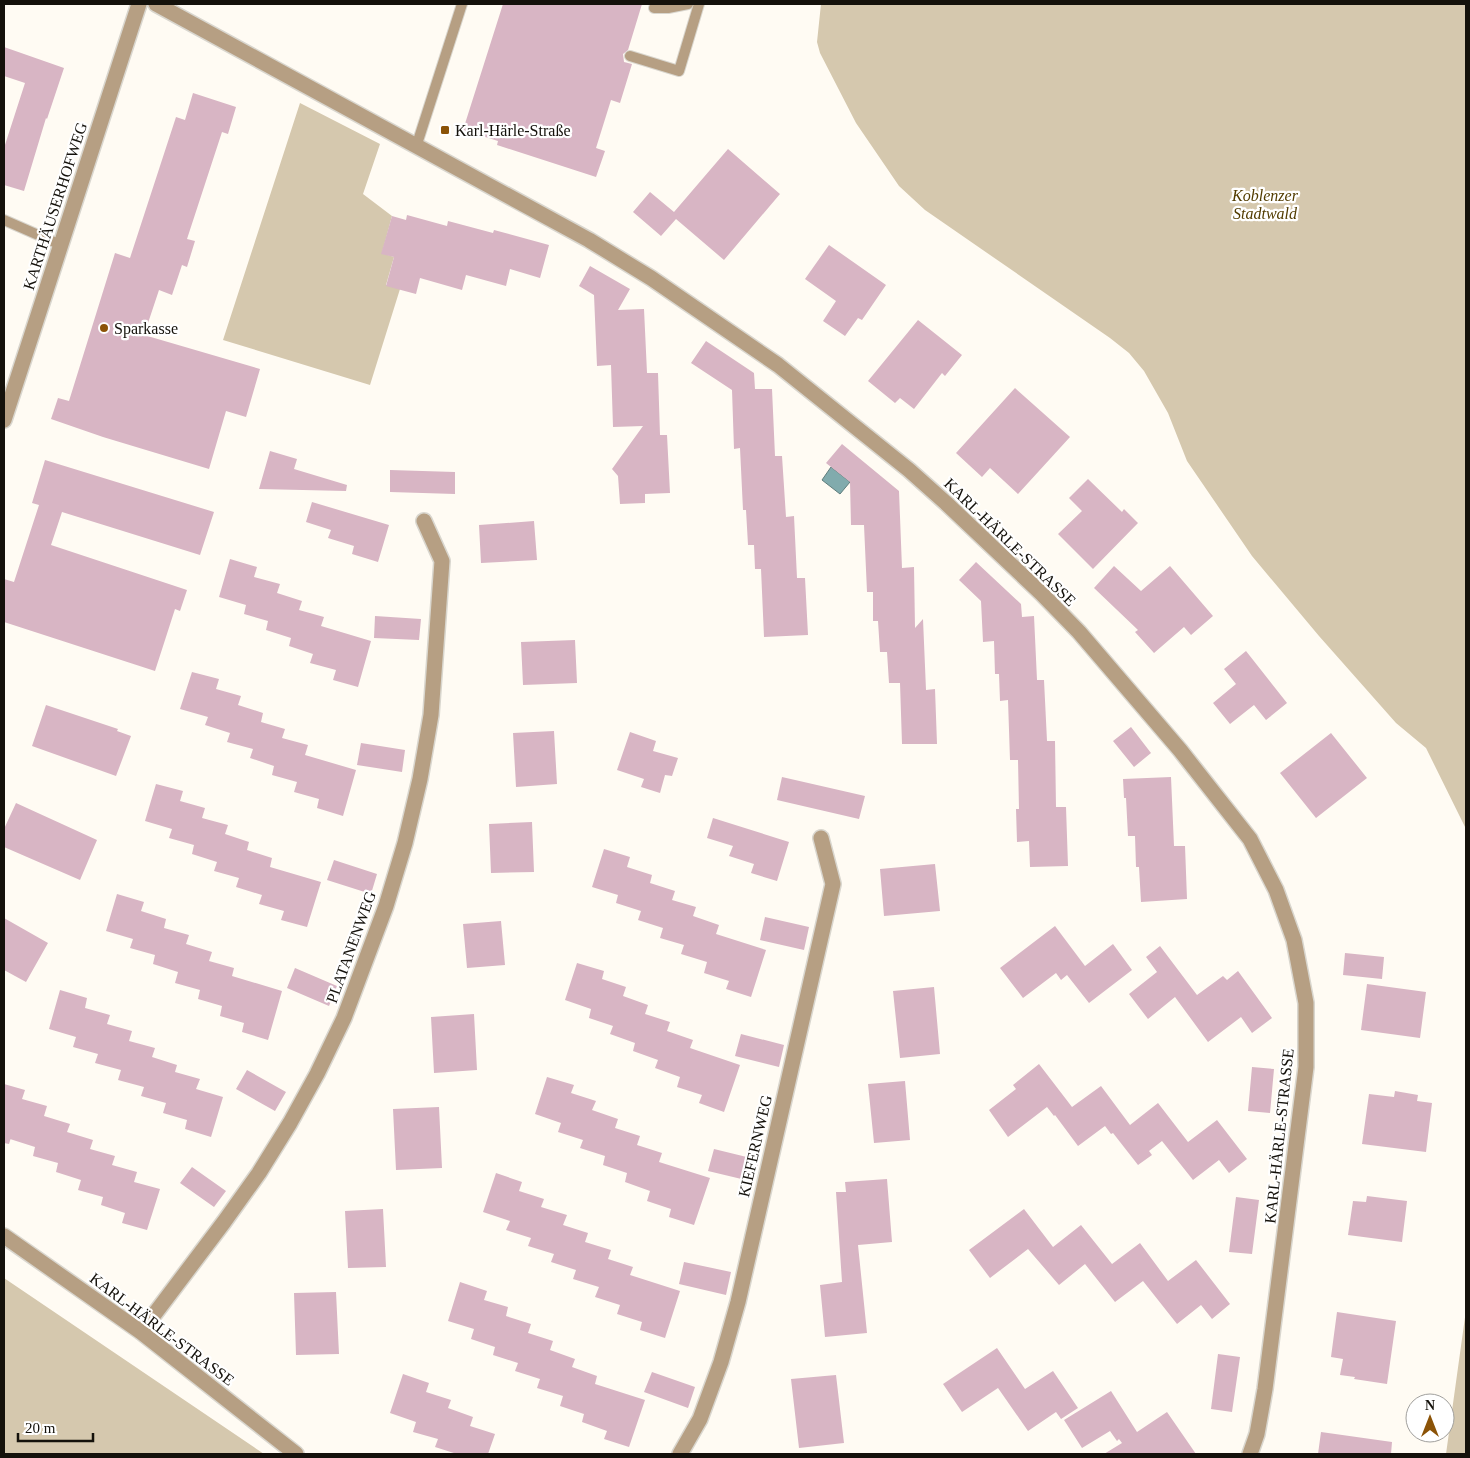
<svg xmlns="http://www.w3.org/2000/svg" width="1470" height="1458" font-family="Georgia,serif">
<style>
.green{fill:#d5c8ae}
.water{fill:#81abad;stroke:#607d7c}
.building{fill:#d8b5c4}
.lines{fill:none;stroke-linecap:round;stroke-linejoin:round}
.lane-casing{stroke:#d9d6ce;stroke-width:12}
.street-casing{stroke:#d9d6ce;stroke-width:18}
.lane{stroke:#b69f83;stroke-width:10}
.street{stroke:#b69f83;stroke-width:15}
.poi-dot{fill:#8b5307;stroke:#fff;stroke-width:2}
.labels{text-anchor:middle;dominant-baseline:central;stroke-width:4.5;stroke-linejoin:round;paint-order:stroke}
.poi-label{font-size:16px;fill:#14110b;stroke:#fff;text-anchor:start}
.park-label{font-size:16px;font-style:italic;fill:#523c00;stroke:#fff}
.street-label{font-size:16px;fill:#14110b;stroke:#fff}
</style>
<rect width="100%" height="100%" fill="#fffbf3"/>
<path class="green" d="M 821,4 L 1466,4 L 1466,829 L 1426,748 L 1396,723 L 1319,636 L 1252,556 L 1187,461 L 1168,413 L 1144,371 L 1129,353 L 1110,338 L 925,210 L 899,186 L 856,123 L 820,53 L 817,42 Z
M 300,103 L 380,144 L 363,194 L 392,216 L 382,253 L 394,257 L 386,285 L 400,289 L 370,385 L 223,340 Z
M 4,1278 L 264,1454 L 4,1454 Z
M 1466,1310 L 1466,1454 L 1446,1454 Z"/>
<path class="water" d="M 831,467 L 850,482 L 840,494 L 822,480 Z"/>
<path class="building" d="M 503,4 L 642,4 L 628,50 L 623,54 L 624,62 L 632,64 L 620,103 L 611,100 L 596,148 L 605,151 L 596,177 L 497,145 L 498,141 L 463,130 Z
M 4,47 L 64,68 L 47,119 L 46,118 L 24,191 L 4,185 L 4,148 L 25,83 L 4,76 Z
M 193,93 L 236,107 L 228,134 L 222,132 L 187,239 L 195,241 L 187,267 L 182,265 L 172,295 L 159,290 L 144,335 L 260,369 L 246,417 L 226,411 L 209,469 L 103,437 L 51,419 L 58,398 L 69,401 L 115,253 L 130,258 L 176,117 L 185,120 Z
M 728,149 L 780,194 L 724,260 L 676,219 L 661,236 L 633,212 L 650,192 L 674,212 Z
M 407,215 L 447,226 L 448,221 L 493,233 L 494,230 L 549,245 L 540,278 L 510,269 L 506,286 L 466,275 L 462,290 L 420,278 L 416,294 L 386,286 L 394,257 L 381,254 L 392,216 L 406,220 Z
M 829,245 L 886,285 L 862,320 L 858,318 L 845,336 L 823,321 L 836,301 L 805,279 Z
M 590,266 L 630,289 L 618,310 L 644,309 L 647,373 L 658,373 L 660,435 L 667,435 L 670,493 L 645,494 L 645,503 L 620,504 L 618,476 L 612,469 L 643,426 L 613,427 L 611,365 L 597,366 L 594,295 L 579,286 Z
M 918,320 L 962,355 L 945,376 L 942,373 L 914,409 L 900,398 L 895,403 L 868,381 Z
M 706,341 L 754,373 L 755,389 L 772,389 L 775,456 L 782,456 L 786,517 L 794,516 L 797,578 L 805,578 L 808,635 L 764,637 L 761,569 L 755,569 L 754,545 L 748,545 L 746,510 L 743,510 L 740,448 L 734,449 L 732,390 L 691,363 Z
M 1015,388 L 1070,437 L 1018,494 L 990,468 L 982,477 L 956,453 Z
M 842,444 L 899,491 L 902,568 L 914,567 L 915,628 L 923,619 L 926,690 L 935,689 L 937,744 L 902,744 L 900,683 L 889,683 L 887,652 L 880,652 L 878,621 L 873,621 L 873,592 L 867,592 L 864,525 L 851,525 L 850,482 L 826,463 Z
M 270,451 L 297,459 L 294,469 L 347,485 L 346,491 L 259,489 Z
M 45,460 L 214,512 L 200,555 L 62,512 L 51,545 L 187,590 L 180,611 L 175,609 L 155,671 L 4,622 L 4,579 L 14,582 L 39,505 L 32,503 Z
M 390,470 L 455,472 L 455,494 L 390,492 Z
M 1088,479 L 1122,512 L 1124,509 L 1138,523 L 1093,569 L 1058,534 L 1082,511 L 1069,498 Z
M 312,502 L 389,525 L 378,562 L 352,554 L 354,546 L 328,538 L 331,530 L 306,522 Z
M 534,521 L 537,560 L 481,563 L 479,525 Z
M 230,559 L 257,567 L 254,577 L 280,584 L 277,593 L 302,601 L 299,610 L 324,617 L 321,626 L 371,641 L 358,687 L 333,680 L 336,670 L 310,663 L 313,654 L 289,646 L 291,638 L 266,630 L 268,621 L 244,614 L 246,605 L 219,597 Z
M 976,562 L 1021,604 L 1022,617 L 1034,616 L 1037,680 L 1044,680 L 1047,741 L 1055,741 L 1056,807 L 1066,807 L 1068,866 L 1030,867 L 1029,841 L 1017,842 L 1016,809 L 1019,809 L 1018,760 L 1010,760 L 1008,700 L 1000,701 L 999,674 L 995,674 L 994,641 L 983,642 L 981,601 L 959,580 Z
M 1114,566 L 1141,591 L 1170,566 L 1213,616 L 1191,635 L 1184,627 L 1154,653 L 1135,632 L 1138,630 L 1094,588 Z
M 375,616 L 421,619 L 419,640 L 374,638 Z
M 575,640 L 577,683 L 523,685 L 521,642 Z
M 1246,651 L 1287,703 L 1266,720 L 1254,705 L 1230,724 L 1213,703 L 1236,684 L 1224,669 Z
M 192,672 L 219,679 L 216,689 L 241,696 L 238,705 L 263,713 L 261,722 L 285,729 L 282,738 L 308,745 L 305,755 L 356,770 L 343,816 L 317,808 L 319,799 L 294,792 L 297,782 L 272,775 L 274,766 L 250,758 L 253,749 L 227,742 L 230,733 L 205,725 L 208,717 L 180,709 Z
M 46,705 L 118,729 L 117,731 L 131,736 L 116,776 L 32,746 Z
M 1131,727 L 1151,753 L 1134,767 L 1113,741 Z
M 554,731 L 557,784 L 516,787 L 513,733 Z
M 630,732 L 656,741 L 653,751 L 678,758 L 672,776 L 665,775 L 660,793 L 641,787 L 644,779 L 617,770 Z
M 1331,733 L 1367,778 L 1316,818 L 1280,773 Z
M 361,743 L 405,750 L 402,772 L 357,765 Z
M 782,777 L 865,796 L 859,819 L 777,800 Z
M 1171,777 L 1174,846 L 1185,846 L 1187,899 L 1141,902 L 1139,867 L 1136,867 L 1135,836 L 1128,836 L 1126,798 L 1124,798 L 1123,779 Z
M 156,784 L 183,791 L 180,801 L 205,808 L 202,818 L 228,825 L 225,834 L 249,842 L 247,850 L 272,858 L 270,867 L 321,882 L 307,927 L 281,920 L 284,911 L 259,904 L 262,895 L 236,887 L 239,878 L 214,871 L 217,862 L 192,854 L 194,845 L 169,838 L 172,829 L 145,821 Z
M 16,803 L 97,840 L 80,880 L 4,847 L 4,829 Z
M 713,818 L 789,842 L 777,881 L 751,873 L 754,864 L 729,856 L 733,846 L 707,838 Z
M 532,822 L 534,872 L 491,873 L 489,824 Z
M 604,849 L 630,857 L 627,867 L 652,875 L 650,883 L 675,891 L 672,900 L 696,907 L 693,916 L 719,925 L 716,934 L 766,950 L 751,997 L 726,989 L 729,981 L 704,973 L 707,962 L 681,954 L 684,945 L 660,938 L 663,928 L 638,920 L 641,911 L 616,903 L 618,895 L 592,887 Z
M 334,860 L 377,874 L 371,894 L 327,880 Z
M 935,864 L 940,911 L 884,916 L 880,869 Z
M 117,894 L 144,902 L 141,911 L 166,919 L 164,928 L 189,935 L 186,944 L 212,952 L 209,961 L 234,968 L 232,976 L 282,991 L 268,1040 L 242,1032 L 244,1023 L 220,1016 L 222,1006 L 198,999 L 200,990 L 175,983 L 178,972 L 153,964 L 155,955 L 130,948 L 133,939 L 106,931 Z
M 765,917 L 809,927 L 804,950 L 760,940 Z
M 4,918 L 48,943 L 26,982 L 4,970 Z
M 501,921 L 505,965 L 467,968 L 463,924 Z
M 1055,926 L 1085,966 L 1113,944 L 1132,970 L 1089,1003 L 1067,975 L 1061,980 L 1056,973 L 1023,998 L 1000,968 Z
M 1160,946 L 1197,995 L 1223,976 L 1227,980 L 1238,971 L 1272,1018 L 1252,1033 L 1241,1017 L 1208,1042 L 1175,997 L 1148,1019 L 1129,994 L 1157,972 L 1146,957 Z
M 1345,953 L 1384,957 L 1382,979 L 1343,975 Z
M 577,963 L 604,971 L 602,979 L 626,987 L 623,996 L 648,1005 L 645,1014 L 670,1022 L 667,1031 L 693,1040 L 690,1048 L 740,1065 L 724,1112 L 699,1103 L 702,1095 L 677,1087 L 680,1077 L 655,1068 L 658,1060 L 633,1051 L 635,1043 L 610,1034 L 613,1026 L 589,1018 L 591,1009 L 565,1000 Z
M 295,968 L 337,986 L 329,1006 L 287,988 Z
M 1367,984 L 1426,992 L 1420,1038 L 1361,1030 Z
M 934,987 L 940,1054 L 900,1058 L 893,991 Z
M 60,990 L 87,998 L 85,1008 L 110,1015 L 107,1024 L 132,1031 L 129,1041 L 155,1048 L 152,1057 L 177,1065 L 175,1072 L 200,1079 L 196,1089 L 223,1097 L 211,1137 L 185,1129 L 187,1120 L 163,1113 L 166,1103 L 141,1096 L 144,1087 L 118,1080 L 121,1070 L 95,1063 L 98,1054 L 73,1047 L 76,1037 L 49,1029 Z
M 474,1014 L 477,1070 L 434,1073 L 431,1017 Z
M 741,1034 L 784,1045 L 779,1067 L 735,1056 Z
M 1039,1064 L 1072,1107 L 1101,1086 L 1130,1125 L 1158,1103 L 1188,1142 L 1217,1120 L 1247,1159 L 1229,1173 L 1219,1160 L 1193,1180 L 1162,1141 L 1149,1151 L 1152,1155 L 1138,1165 L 1113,1133 L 1111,1134 L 1105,1126 L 1078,1146 L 1055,1115 L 1054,1116 L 1047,1107 L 1008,1137 L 989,1110 L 1016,1089 L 1013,1085 Z
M 1252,1067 L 1274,1069 L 1270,1113 L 1248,1111 Z
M 247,1070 L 286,1092 L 275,1111 L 236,1089 Z
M 547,1077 L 574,1085 L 571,1093 L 596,1101 L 592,1110 L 618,1119 L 615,1128 L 640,1136 L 637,1145 L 662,1153 L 659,1162 L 710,1178 L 694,1225 L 669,1217 L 671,1209 L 647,1201 L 650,1191 L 625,1182 L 627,1173 L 603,1165 L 605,1156 L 580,1148 L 583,1140 L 558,1132 L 561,1123 L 535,1114 Z
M 905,1081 L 910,1140 L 874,1143 L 868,1084 Z
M 4,1084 L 25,1090 L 22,1099 L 47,1106 L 44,1116 L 70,1124 L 67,1132 L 93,1140 L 90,1149 L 115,1156 L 112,1165 L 137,1172 L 134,1182 L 160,1189 L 147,1230 L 122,1223 L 125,1213 L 101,1205 L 103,1197 L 78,1190 L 81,1180 L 56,1172 L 58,1163 L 33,1156 L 35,1147 L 10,1139 L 13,1131 L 9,1144 L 4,1143 Z
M 1395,1091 L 1418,1095 L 1417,1101 L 1432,1103 L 1426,1152 L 1362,1144 L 1369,1094 L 1394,1097 Z
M 439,1107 L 442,1168 L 396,1170 L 393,1109 Z
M 714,1149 L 759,1160 L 754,1182 L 708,1171 Z
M 192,1167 L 226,1191 L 214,1207 L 180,1183 Z
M 496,1173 L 522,1182 L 519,1191 L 544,1199 L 541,1207 L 567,1215 L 563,1225 L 588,1233 L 585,1242 L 611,1250 L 608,1259 L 633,1267 L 630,1275 L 680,1291 L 665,1338 L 640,1330 L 642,1322 L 617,1314 L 620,1305 L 595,1297 L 599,1287 L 573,1279 L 576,1270 L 551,1262 L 554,1254 L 528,1246 L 531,1238 L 506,1230 L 510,1221 L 483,1212 Z
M 887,1179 L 892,1242 L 858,1245 L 867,1333 L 825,1337 L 820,1285 L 842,1282 L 836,1192 L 846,1192 L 845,1182 Z
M 1367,1196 L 1407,1201 L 1402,1242 L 1348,1235 L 1353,1201 L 1366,1202 Z
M 1236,1197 L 1259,1200 L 1252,1254 L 1229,1252 Z
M 383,1209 L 386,1267 L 348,1268 L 345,1211 Z
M 1024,1209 L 1053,1247 L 1081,1225 L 1112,1264 L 1140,1243 L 1168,1281 L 1196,1260 L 1230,1304 L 1212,1319 L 1201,1305 L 1177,1324 L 1143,1281 L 1115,1302 L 1085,1264 L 1059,1285 L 1028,1249 L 990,1278 L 969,1250 Z
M 684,1262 L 731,1272 L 726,1295 L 679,1284 Z
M 460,1282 L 487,1291 L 484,1300 L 508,1307 L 506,1316 L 531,1324 L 528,1333 L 553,1341 L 550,1350 L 575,1359 L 572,1367 L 597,1376 L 595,1384 L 645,1400 L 629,1447 L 604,1439 L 607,1431 L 582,1422 L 584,1414 L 560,1406 L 563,1396 L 537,1388 L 540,1379 L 515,1371 L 518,1363 L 493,1355 L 495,1347 L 471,1339 L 474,1329 L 448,1321 Z
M 336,1292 L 339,1354 L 296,1355 L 294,1293 Z
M 1337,1312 L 1396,1321 L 1387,1384 L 1354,1379 L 1355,1377 L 1340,1375 L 1343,1359 L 1331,1357 Z
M 997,1348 L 1025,1389 L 1053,1371 L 1078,1408 L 1061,1419 L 1056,1412 L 1028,1431 L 998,1388 L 962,1412 L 943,1384 Z
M 1218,1354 L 1240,1357 L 1232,1412 L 1211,1409 Z
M 652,1372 L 695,1387 L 688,1408 L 644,1392 Z
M 403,1374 L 429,1383 L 426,1392 L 451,1400 L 448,1408 L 473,1417 L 470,1426 L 495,1434 L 488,1454 L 457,1454 L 435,1447 L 438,1439 L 413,1432 L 416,1422 L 390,1413 Z
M 836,1375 L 844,1443 L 799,1448 L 791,1379 Z
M 1111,1391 L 1137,1432 L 1167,1412 L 1196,1454 L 1104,1454 L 1122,1443 L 1119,1439 L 1117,1441 L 1110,1431 L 1082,1448 L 1064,1420 Z
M 1321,1432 L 1392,1442 L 1391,1454 L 1318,1454 Z"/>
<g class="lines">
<g class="lane-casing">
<path id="lane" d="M 654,8 L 668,8 L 688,4
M 630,56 L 679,71 L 699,4
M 417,144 L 462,4
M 4,220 L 61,245"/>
</g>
<g class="street-casing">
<path id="street" d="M 156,4 L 589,240 L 651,278 L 778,365 L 909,470 L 946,503 L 1041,593 L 1079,632 L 1180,750 L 1250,839 L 1276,890 L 1294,940 L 1306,1003 L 1306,1067 L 1265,1389 L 1257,1434 L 1250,1454
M 4,420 L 139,4
M 4,1236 L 141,1332 L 296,1454
M 141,1332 L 224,1222 L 259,1173 L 290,1123 L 317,1074 L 344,1018 L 386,906 L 405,843 L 420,779 L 431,715 L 442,561 L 424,521
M 680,1454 L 700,1419 L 721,1362 L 738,1302 L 833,884 L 821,838"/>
</g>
<use href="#lane" class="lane"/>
<use href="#street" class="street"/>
</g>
<g class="poi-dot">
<rect x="440" y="125" width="10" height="10" rx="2.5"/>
<circle cx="104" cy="328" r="5"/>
</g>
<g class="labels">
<g class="poi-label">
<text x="455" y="130">Karl-Härle-Straße</text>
<text x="114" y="328">Sparkasse</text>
</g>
<g class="park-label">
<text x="1265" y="195">Koblenzer<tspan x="1265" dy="18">Stadtwald</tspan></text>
</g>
<g class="street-label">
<text transform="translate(55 206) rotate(-72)">KARTHÄUSERHOFWEG</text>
<text transform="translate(1010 542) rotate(44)">KARL-HÄRLE-STRASSE</text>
<text transform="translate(351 947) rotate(-70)">PLATANENWEG</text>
<text transform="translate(1279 1136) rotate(-84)">KARL-HÄRLE-STRASSE</text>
<text transform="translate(755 1146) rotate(-77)">KIEFERNWEG</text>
<text transform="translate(162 1329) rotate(37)">KARL-HÄRLE-STRASSE</text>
</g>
</g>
<rect width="1470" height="1458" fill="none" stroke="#14110b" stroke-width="10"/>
<g transform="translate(1430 1418)"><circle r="24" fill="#ffffff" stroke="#a1a09d"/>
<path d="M0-4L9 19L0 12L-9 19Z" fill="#8b5307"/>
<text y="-8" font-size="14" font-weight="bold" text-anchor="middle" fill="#14110b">N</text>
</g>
<path d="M18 1433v8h75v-8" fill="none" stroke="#14110b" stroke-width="2.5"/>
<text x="25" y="1433" font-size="15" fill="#14110b" stroke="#ffffff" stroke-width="4" paint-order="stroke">20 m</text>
</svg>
